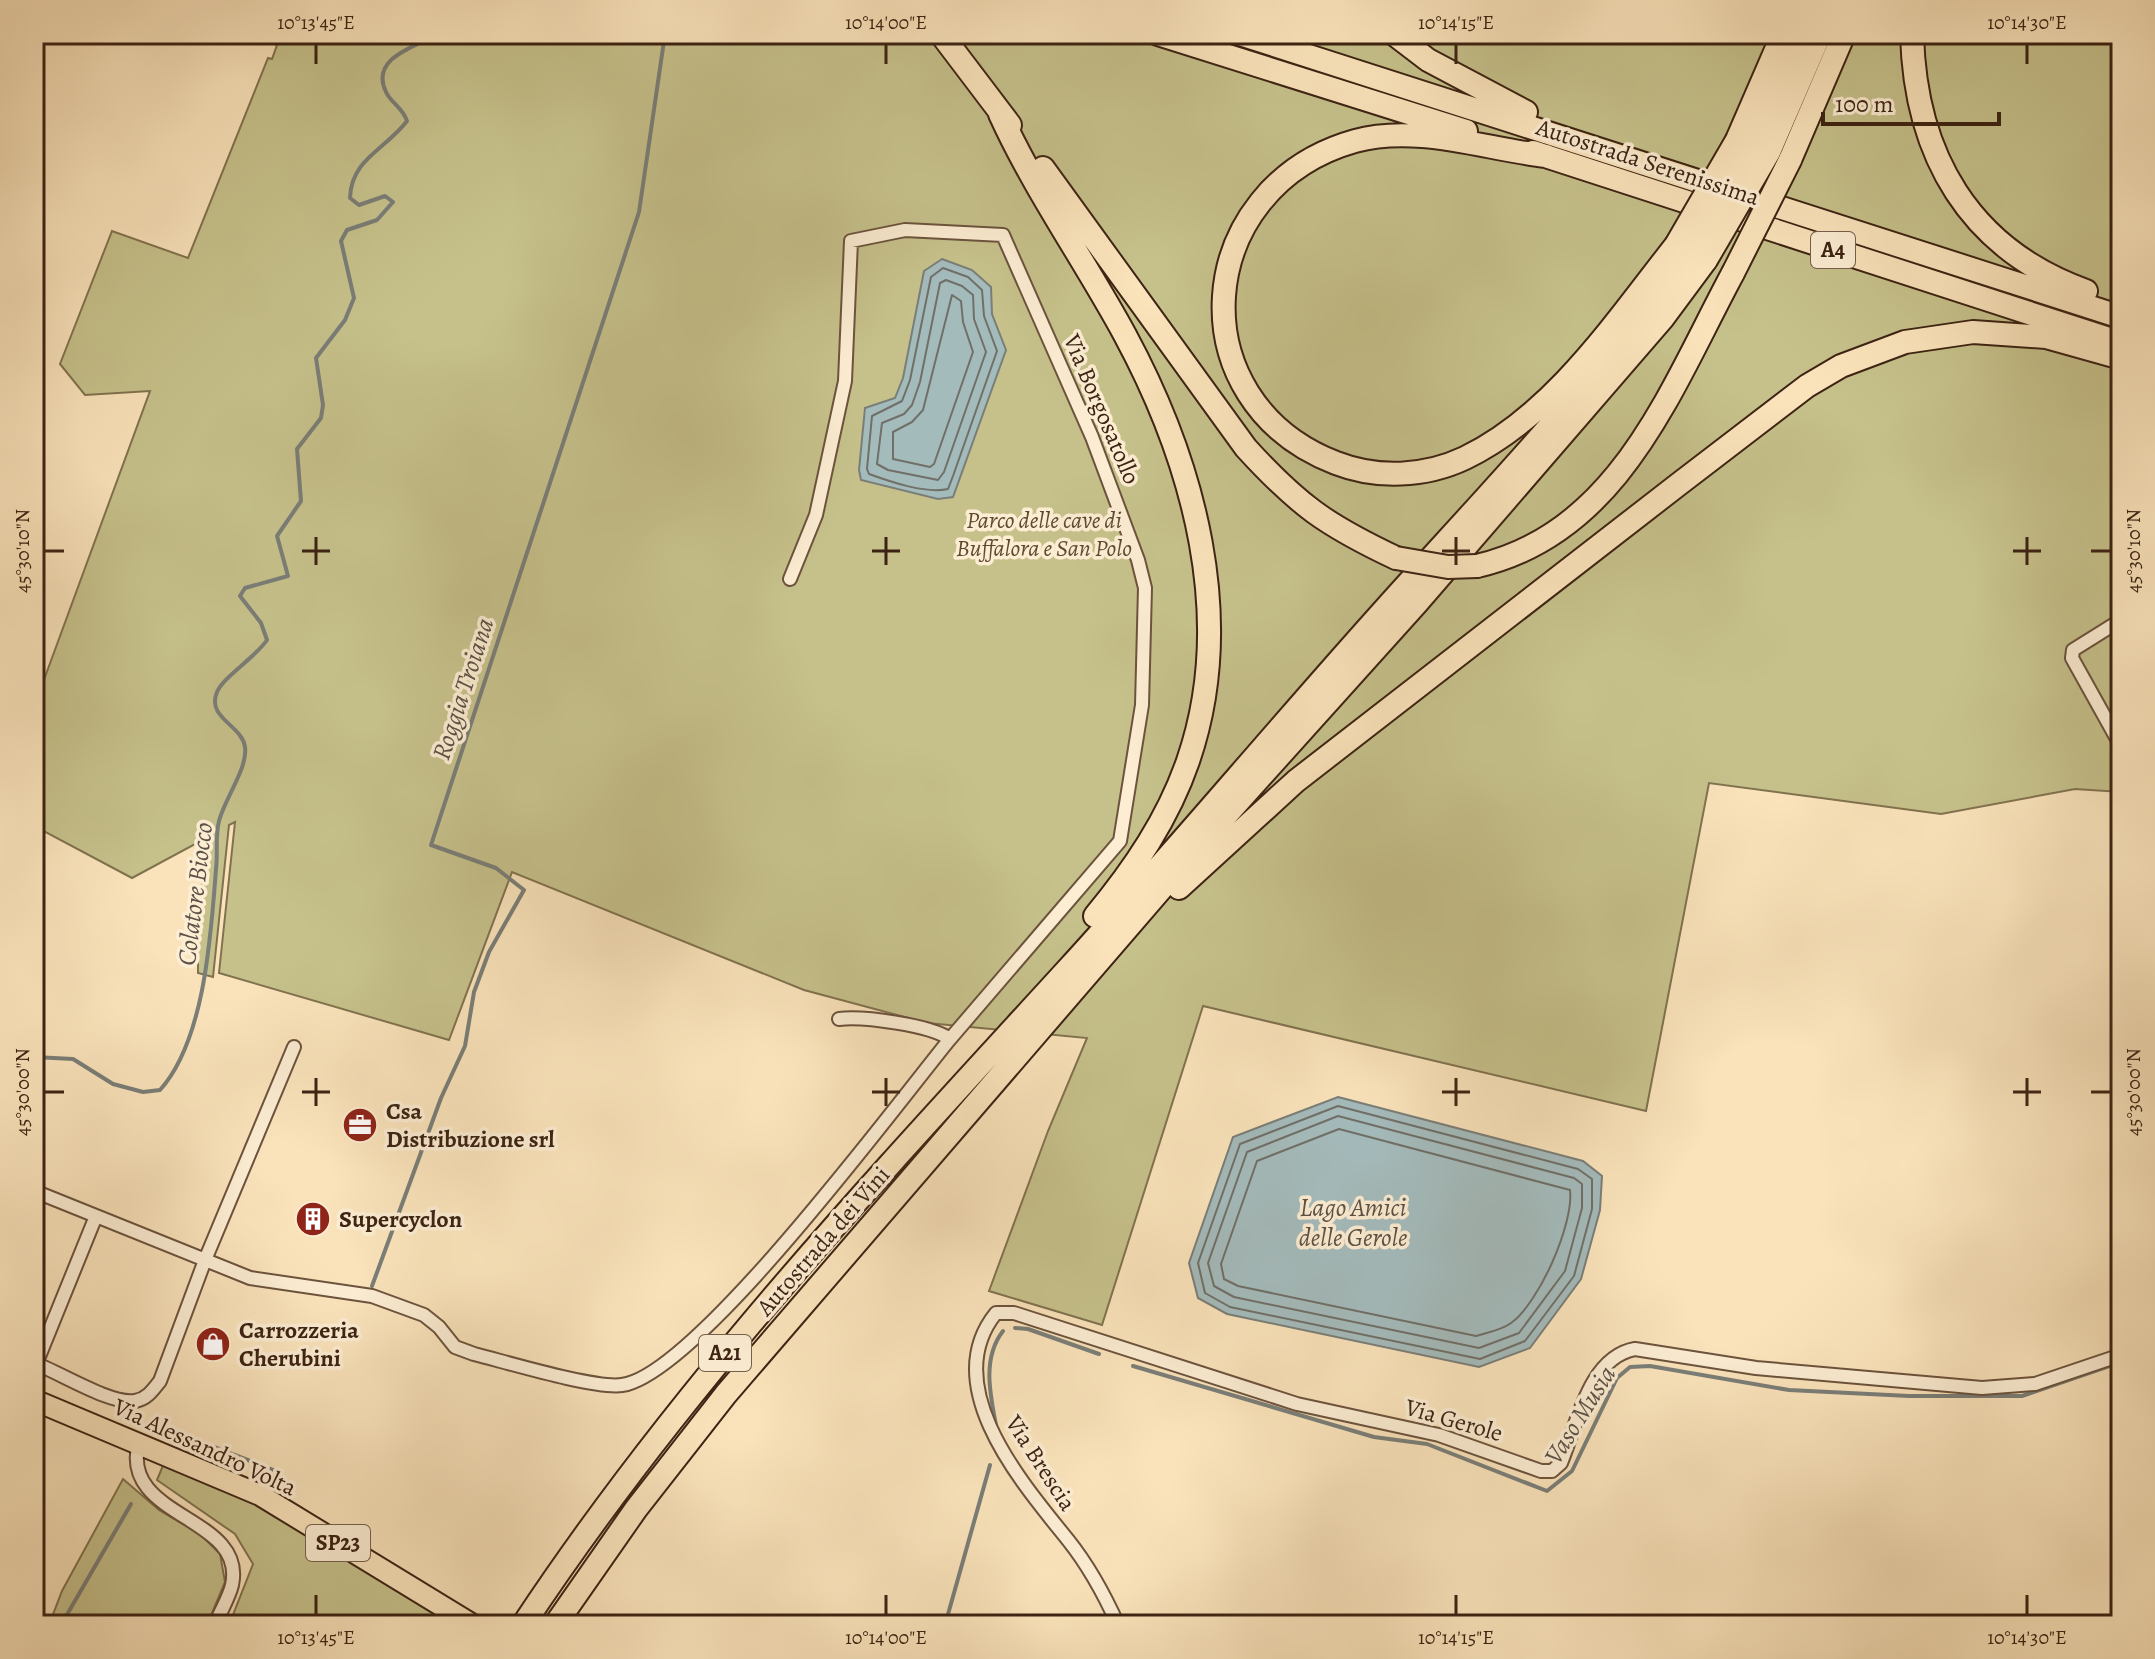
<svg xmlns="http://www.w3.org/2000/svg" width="2155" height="1659" font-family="Alegreya,serif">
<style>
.green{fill:#c6c18b;stroke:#81724f;stroke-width:2}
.water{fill:#a4bbbc;stroke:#7a7e78;stroke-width:2}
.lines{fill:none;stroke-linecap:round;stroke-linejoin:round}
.shore{stroke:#706f68;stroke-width:2}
.stream{stroke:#7a7e78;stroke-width:4}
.minor-casing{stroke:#6c533d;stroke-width:16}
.primary-casing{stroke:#3c2313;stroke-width:24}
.motorway-casing{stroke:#3c2313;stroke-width:26}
.minor{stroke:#fcedd3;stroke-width:12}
.primary{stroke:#fae3bb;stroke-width:20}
.motorway{stroke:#fae3bb;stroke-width:22}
.motorway-bridge-casing{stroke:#3c2313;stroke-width:26;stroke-linecap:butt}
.motorway-bridge{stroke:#fae3bb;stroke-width:22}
.ticks{fill:none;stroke:#3c2313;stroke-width:3}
.labels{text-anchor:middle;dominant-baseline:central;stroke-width:7;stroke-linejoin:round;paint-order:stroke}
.shield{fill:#fcedd3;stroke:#76604d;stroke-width:2}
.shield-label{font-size:22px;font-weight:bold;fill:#3c2313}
.street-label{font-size:24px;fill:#3c2313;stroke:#fcedd3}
.park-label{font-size:24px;font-style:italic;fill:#5e4a31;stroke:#fcedd3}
.poi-label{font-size:24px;font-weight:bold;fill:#3c2313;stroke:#fcedd3;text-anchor:start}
.water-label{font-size:26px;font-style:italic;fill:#5b5146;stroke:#fcedd3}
.neatline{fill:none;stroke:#3c2313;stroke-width:3}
.ticks-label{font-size:20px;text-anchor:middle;fill:#3c2313}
</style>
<rect width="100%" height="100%" fill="#fae3bb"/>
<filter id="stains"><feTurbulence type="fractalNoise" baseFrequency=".0025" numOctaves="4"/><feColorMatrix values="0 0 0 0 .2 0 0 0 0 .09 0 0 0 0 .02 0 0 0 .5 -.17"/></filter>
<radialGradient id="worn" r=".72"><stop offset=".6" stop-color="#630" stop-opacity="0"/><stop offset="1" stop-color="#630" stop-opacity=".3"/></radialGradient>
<path class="green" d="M 248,34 L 2121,34 L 2121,792 L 2075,789 L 1941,814 L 1709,783 L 1646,1111 L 1203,1006 L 1102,1325 L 989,1291 L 1048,1131 L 1087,1038 L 927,1023 L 804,990 L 512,872 L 449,1040 L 219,973 L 235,822 L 229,825 L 213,977 L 198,973 L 198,918 L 208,837 L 132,878 L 34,826 L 34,707 L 150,391 L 85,395 L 60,364 L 112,231 L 188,258 L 268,58 L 272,59 L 277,45 Z
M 164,1463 L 257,1504 L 454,1624 L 229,1625 L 253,1564 L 235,1534 L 157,1480 Z
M 123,1479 L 159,1510 L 200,1534 L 220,1554 L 225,1582 L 207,1625 L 49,1625 L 62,1591 Z"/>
<path class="water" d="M 942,259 L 972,270 L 991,287 L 992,314 L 1006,350 L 953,497 L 938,499 L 861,480 L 859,470 L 865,408 L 895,398 L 903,378 L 924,271 Z
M 1338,1097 L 1583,1161 L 1602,1176 L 1600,1210 L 1581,1279 L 1530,1348 L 1479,1367 L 1227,1314 L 1198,1298 L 1189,1263 L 1233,1137 Z"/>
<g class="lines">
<path class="shore" d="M 943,268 L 968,277 L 982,290 L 984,316 L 997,351 L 953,476 L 948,489 C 926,494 891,482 869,474 L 867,469 L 872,416 L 902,401 L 910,380 L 931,277 Z
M 946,280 L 962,286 L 973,295 L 974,319 L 986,352 L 944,472 L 938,480 L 888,470 L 877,464 L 882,423 L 904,414 L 912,405 L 920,382 L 940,283 Z
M 952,295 L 961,301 L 963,322 L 973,352 L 934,464 L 930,467 L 893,459 L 893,432 L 912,422 L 923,410 Z
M 1338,1106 L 1578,1169 L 1592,1179 L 1592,1209 L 1574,1276 L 1525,1341 L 1480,1359 L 1230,1307 L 1205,1293 L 1198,1263 L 1240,1144 Z
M 1338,1116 L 1574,1178 L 1582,1184 L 1582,1208 L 1565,1271 L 1519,1333 L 1479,1348 L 1234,1297 L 1214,1286 L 1208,1263 L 1247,1152 Z
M 1339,1129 L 1570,1190 C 1574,1224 1539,1303 1511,1323 C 1502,1330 1486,1333 1476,1336 L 1238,1286 L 1224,1279 L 1221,1264 L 1257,1161 Z"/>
<path class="stream" d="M 34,1057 L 73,1059 L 113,1084 L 143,1092 L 160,1090 C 205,1040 211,934 216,869 C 218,854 215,836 219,821 C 225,798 248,768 245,747 C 242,725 206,718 217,692 C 223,677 256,657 267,640 L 261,623 L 240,596 L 245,588 L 288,576 L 277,536 L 301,501 L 297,449 L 321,418 L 323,405 L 316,358 L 345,320 L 354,298 L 341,241 L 347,230 L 377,220 L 393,202 L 385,196 L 359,205 L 350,198 C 351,159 386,149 407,121 C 403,108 391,103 386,92 C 369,57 418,46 438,34
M 372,1286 L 441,1098 L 465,1046 L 474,992 L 489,952 L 524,890 L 496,868 L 431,845 L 639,212 L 665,34
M 1015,1328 L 1028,1329 L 1099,1354
M 1133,1366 L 1374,1437 L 1427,1444 L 1547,1491 L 1572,1471 L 1617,1378 L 1630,1367 L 1650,1366 L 1789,1390 L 1909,1396 L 2022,1396 L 2121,1362
M 996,1425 C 990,1394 982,1358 1003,1331
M 176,1432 L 281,1473
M 61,1625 L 131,1504
M 945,1625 L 990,1465
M 2090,1625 L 2121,1614"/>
<g class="minor-casing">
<path id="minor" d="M 790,579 L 816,515 L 845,381 L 851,241 L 905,230 L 1003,235 L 1092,437 L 1138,560 L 1145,588 L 1142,705 L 1120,841 L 950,1039
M 2121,620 L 2073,650 L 2072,658 L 2121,746
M 34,1191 L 250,1278 L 372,1296 L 424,1315 L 439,1327 L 455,1347 L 474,1354 C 506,1362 595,1389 622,1385 C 696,1375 896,1105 950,1039 C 930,1025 863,1016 839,1019
M 34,1363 C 59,1372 111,1405 135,1401 C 147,1399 153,1390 160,1381 L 205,1260 L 294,1047
M 36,1364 L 96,1216
M 139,1442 C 118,1519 247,1515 232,1585 C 229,1598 220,1612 215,1625
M 1118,1625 C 1105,1596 1088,1565 1068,1540 C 1023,1484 937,1386 996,1313 L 1014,1313 L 1297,1404 L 1439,1435 L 1541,1471 L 1552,1471 L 1561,1463 C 1577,1424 1589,1357 1635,1349 L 1756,1368 L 1982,1388 L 2035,1384 L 2121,1355"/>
</g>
<g class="primary-casing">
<path id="primary" d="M 34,1400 L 260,1495 L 473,1625"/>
</g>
<g class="motorway-casing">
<path id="motorway" d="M 941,34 L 1010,125
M 1158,34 L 1466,131
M 1240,34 L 2121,317
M 1394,34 L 1428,60 L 1526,112
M 1912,34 C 1915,155 1969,249 2086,291
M 1000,114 C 1035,191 1085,261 1125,335 C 1194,463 1237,619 1188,761 C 1168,819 1134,869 1095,916
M 1737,140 L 1783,34
M 1752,146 L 1803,34
M 1533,152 L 2109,339
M 1769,152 L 1820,34
M 1546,156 C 1485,149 1417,124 1355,141 C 1192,187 1175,401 1336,463 C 1377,479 1425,477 1465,458 C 1554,415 1616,321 1676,245
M 1790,160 L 1844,34
M 1043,168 L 1246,448 C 1298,505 1326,525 1396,558
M 1477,566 C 1619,534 1671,388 1733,273
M 1179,888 L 1296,781 L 1679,484 L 1807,386 L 1841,366 L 1905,342 L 1973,332 L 2046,337 L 2121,358
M 523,1625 C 680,1387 875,1180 1067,970 C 1175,852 1277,729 1384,610 C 1489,493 1599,379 1690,252
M 555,1625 L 636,1509 L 726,1394 L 1192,853 L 1417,603 L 1663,318 L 1706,260"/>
</g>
<use href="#minor" class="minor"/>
<use href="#primary" class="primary"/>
<use href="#motorway" class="motorway"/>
<g class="motorway-bridge-casing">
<path id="motorway-bridge" d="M 1676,245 L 1737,140
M 1690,252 L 1752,146
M 1706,260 L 1769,152
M 1733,273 L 1790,160
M 1396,558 L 1448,567 L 1477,566"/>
</g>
<use href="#motorway-bridge" class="motorway-bridge"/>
</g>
<path class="ticks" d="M 316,44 L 316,64M 886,44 L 886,64M 1456,44 L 1456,64M 2027,44 L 2027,64M 316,537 L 316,565M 886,537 L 886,565M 1456,537 L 1456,565M 2027,537 L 2027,565M 44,551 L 64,551M 302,551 L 330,551M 872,551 L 900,551M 1442,551 L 1470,551M 2013,551 L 2041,551M 2091,551 L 2111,551M 316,1078 L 316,1106M 886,1078 L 886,1106M 1456,1078 L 1456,1106M 2027,1078 L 2027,1106M 44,1092 L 64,1092M 302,1092 L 330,1092M 872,1092 L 900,1092M 1442,1092 L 1470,1092M 2013,1092 L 2041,1092M 2091,1092 L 2111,1092M 316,1595 L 316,1615M 886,1595 L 886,1615M 1456,1595 L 1456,1615M 2027,1595 L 2027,1615"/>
<defs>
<g id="office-disc" transform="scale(1.8)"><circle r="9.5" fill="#8f2418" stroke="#fcedd3"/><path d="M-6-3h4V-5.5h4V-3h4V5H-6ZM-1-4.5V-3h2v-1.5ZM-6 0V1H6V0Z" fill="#fff"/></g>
<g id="building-disc" transform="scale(1.8)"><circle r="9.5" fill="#8f2418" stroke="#fcedd3"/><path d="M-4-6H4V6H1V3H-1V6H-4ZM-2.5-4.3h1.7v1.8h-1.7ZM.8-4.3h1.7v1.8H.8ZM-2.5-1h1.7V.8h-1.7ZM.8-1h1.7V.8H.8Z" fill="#fff"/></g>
<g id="shop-disc" transform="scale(1.8)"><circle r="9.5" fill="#8f2418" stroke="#fcedd3"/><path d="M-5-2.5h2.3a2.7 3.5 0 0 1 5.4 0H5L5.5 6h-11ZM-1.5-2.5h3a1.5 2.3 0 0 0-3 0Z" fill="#fff"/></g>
</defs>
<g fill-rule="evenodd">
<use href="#office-disc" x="360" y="1125"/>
<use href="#building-disc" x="313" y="1219"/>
<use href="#shop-disc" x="213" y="1344"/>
</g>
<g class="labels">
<g class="shield">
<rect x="1811" y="232" width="44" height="36" rx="6"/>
<rect x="699" y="1335" width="52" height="36" rx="6"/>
<rect x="306" y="1525" width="64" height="36" rx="6"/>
</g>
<g class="shield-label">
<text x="1833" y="250">A4</text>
<text x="725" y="1353">A21</text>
<text x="338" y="1543">SP23</text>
</g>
<g class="street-label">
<text transform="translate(1648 162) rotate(18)">Autostrada Serenissima</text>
<text transform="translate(1102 409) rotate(67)">Via Borgosatollo</text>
<text transform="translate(823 1241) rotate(-49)">Autostrada dei Vini</text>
<text transform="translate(1454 1420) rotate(16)">Via Gerole</text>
<text transform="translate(205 1447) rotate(25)">Via Alessandro Volta</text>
<text transform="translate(1041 1463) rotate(57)">Via Brescia</text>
</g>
<g class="park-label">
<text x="1044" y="520">Parco delle cave di<tspan x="1044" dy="28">Buffalora e San Polo</tspan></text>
</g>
<g class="poi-label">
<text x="386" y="1111">Csa<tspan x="386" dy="28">Distribuzione srl</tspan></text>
<text x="339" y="1219">Supercyclon</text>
<text x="239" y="1330">Carrozzeria<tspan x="239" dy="28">Cherubini</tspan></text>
</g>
<g class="water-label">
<text transform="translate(463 689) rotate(-72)">Roggia Troiana</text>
<text transform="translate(195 894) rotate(-83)">Colatore Biocco</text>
<text x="1353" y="1207">Lago Amici<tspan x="1353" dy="30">delle Gerole</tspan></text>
<text transform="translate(1580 1415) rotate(-58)">Vaso Musia</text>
</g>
</g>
<rect width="2155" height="1659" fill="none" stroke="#fae3bb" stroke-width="88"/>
<path d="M1823 112v12h176v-12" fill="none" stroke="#3c2313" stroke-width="4"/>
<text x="1835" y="112" font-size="24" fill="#3c2313" stroke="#fcedd3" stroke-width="6" paint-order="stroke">100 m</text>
<rect x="44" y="44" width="2067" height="1571" class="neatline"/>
<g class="ticks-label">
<text x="316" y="29">10°13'45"E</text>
<text x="886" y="29">10°14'00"E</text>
<text x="1456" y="29">10°14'15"E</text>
<text x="2027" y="29">10°14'30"E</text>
<text transform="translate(22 551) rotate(-90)" y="7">45°30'10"N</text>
<text transform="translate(2133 551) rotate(-90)" y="7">45°30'10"N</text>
<text transform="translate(22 1092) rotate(-90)" y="7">45°30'00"N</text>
<text transform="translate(2133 1092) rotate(-90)" y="7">45°30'00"N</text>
<text x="316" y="1644">10°13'45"E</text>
<text x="886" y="1644">10°14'00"E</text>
<text x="1456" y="1644">10°14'15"E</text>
<text x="2027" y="1644">10°14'30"E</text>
</g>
<rect width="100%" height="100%" filter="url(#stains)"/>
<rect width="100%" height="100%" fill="url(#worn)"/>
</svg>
